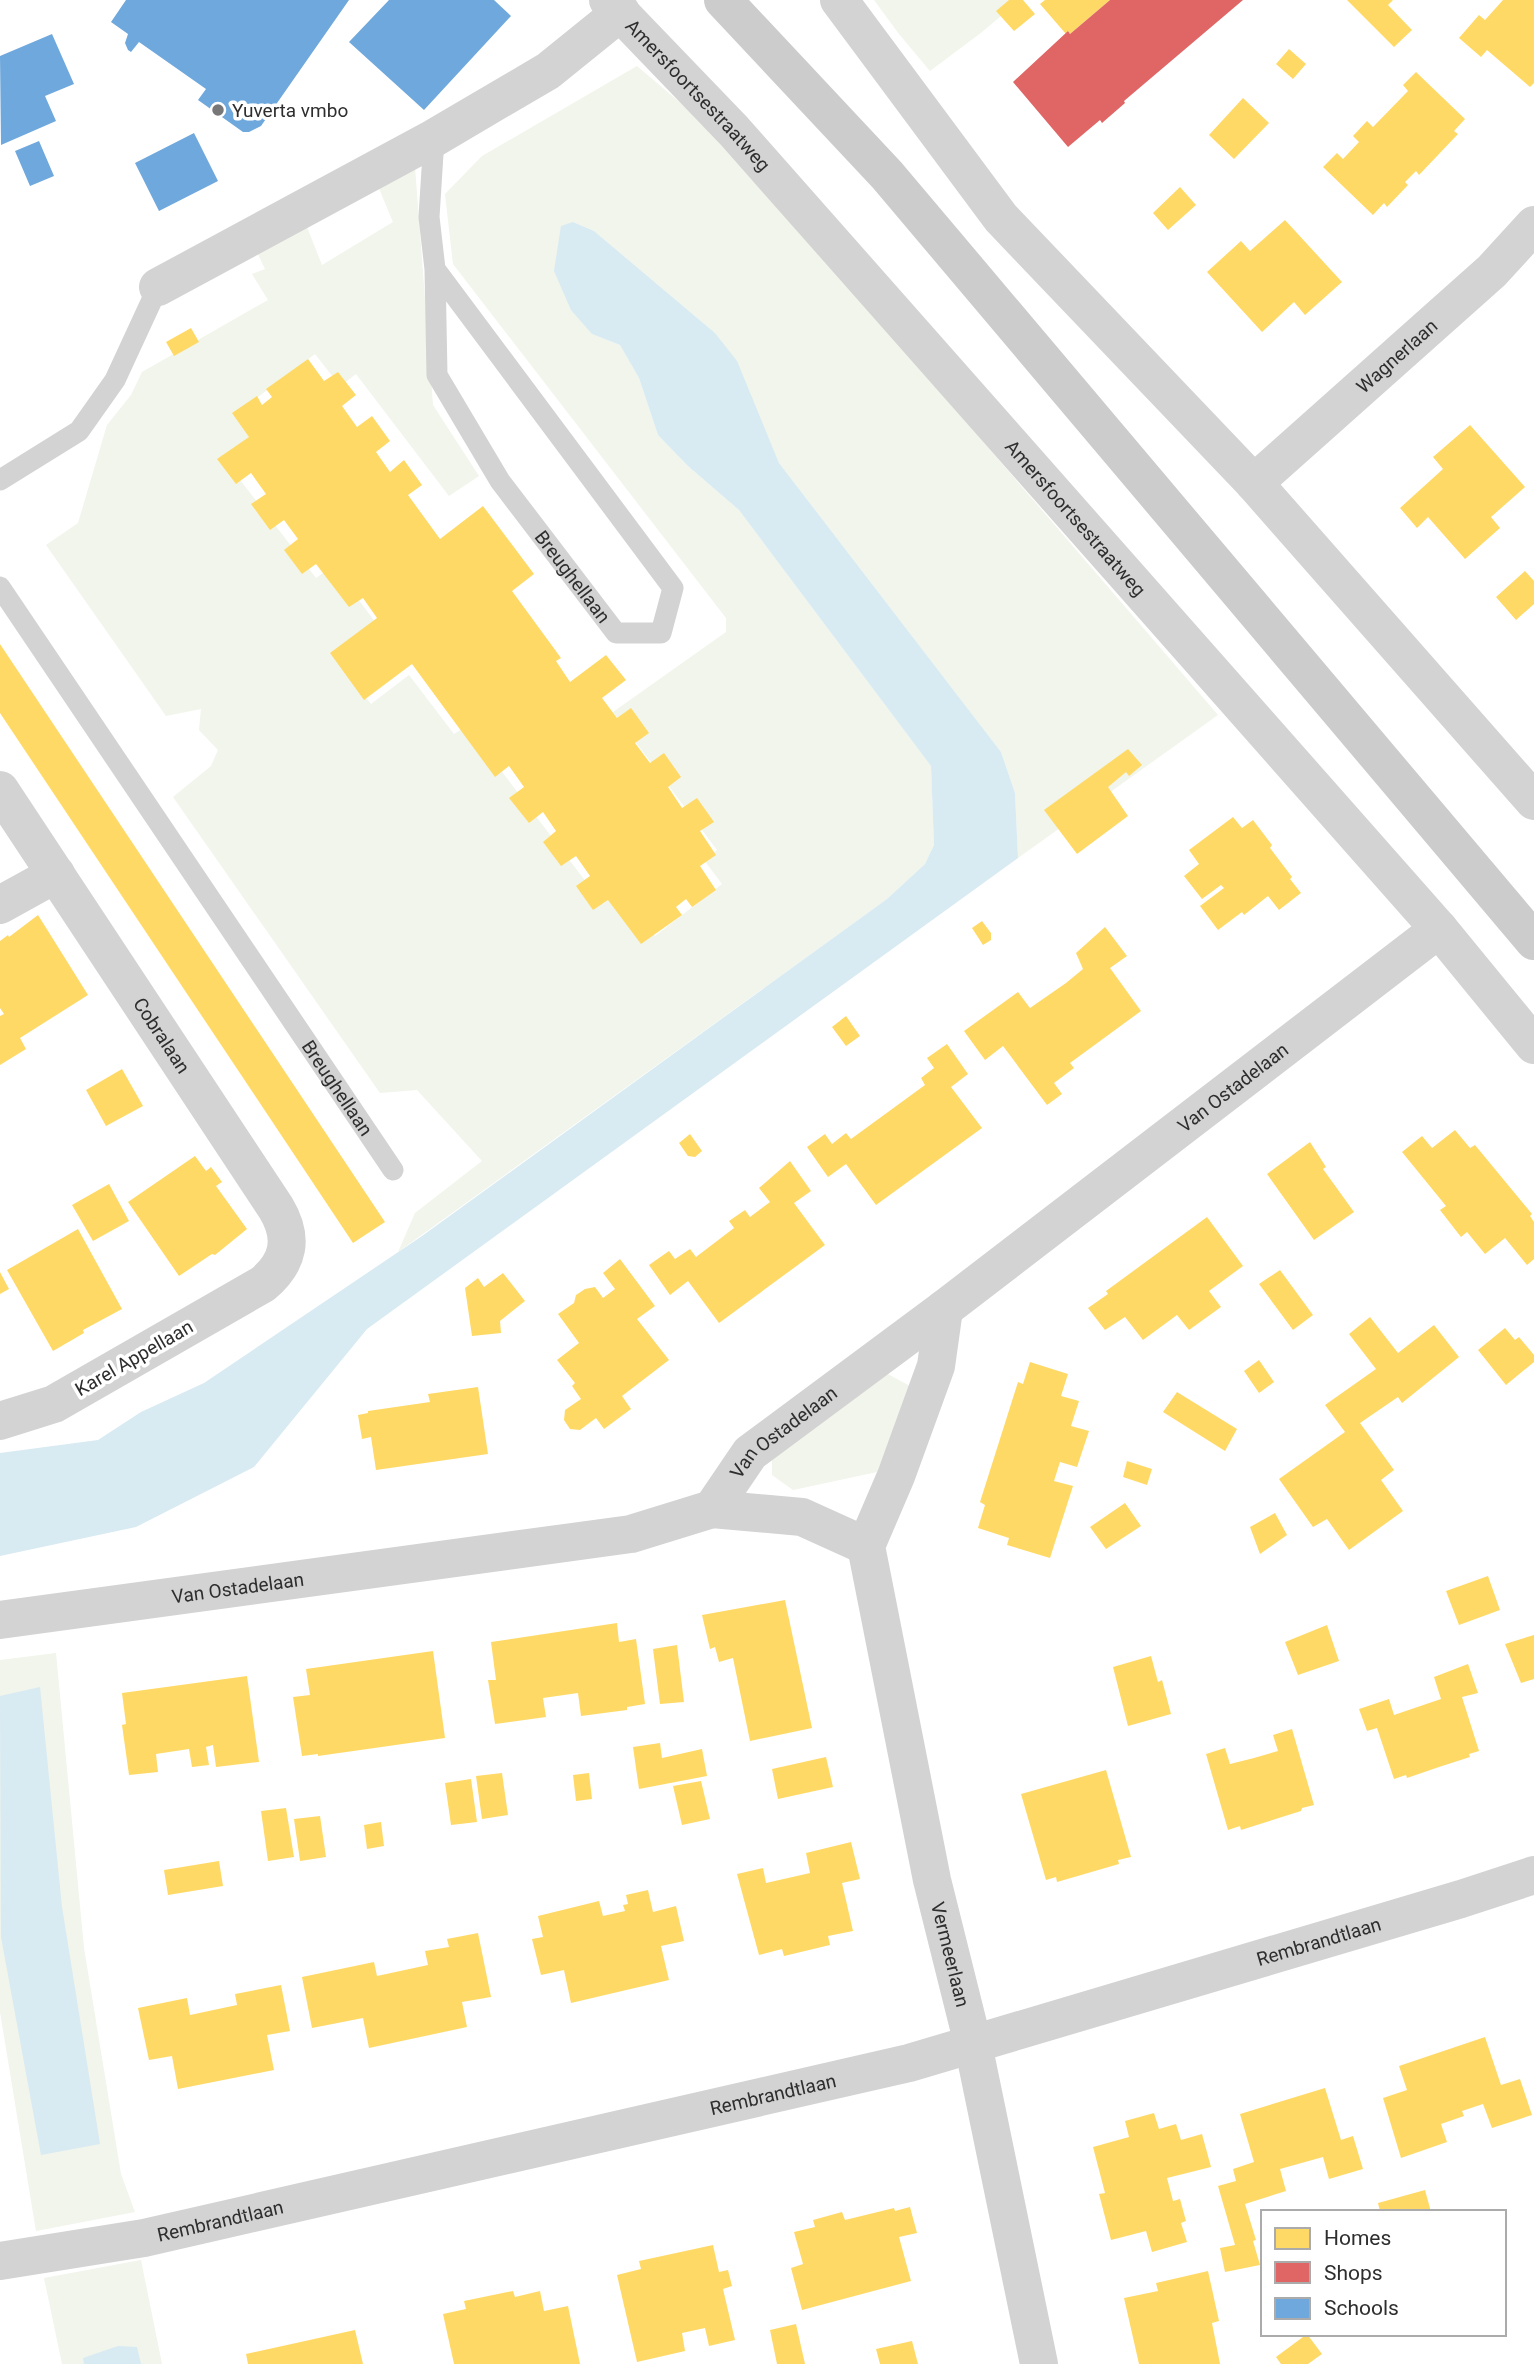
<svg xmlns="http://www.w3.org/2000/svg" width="1534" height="2364" font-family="Roboto,sans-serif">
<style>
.green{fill:#f1f5eb}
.water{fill:#d8eaf2}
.homes{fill:#ffd966}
.shops{fill:#e06666}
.schools{fill:#6fa8dc}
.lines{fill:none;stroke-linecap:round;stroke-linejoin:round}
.service{stroke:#d3d3d3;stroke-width:21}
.minor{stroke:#d3d3d3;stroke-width:38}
.secondary{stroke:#ccc;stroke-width:38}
.poi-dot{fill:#777;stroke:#fff;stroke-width:2.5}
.labels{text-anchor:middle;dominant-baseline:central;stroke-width:7;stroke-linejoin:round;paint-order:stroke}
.street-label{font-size:19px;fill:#2e2e2e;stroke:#fff}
.poi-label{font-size:19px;fill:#2e2e2e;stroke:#fff;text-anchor:start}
</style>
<rect width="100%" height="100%" fill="#fff"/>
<path class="green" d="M 874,0 L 1020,0 L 982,32 L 930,71 L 899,34 Z
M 637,66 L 724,140 L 1218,715 L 1018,858 L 1015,793 L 1001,752 L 779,463 L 736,361 L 715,333 L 594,231 L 573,222 L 592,334 L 620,345 L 639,378 L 658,435 L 688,466 L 739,510 L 931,766 L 934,845 L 925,864 L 887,899 L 398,1252 L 415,1213 L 482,1161 L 417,1090 L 380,1093 L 173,797 L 211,766 L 218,750 L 199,730 L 201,709 L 166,716 L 46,545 L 78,523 L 107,425 L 131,395 L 142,372 L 268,300 L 252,274 L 265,269 L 255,248 L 307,227 L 322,265 L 393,222 L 378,186 L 415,167 L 433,405 L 479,476 L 449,496 L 356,374 L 340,386 L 315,354 L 238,412 L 254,434 L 223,458 L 316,578 L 333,566 L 376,623 L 334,655 L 371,704 L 409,675 L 454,734 L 467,726 L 603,904 L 621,891 L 655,936 L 722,884 L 704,860 L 717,850 L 613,712 L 726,632 L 726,618 L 453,264 L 445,194 L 482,156 Z
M 884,1372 L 910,1386 L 877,1472 L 793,1490 L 772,1475 L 772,1456 Z
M 56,1653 L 84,1948 L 121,2174 L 135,2212 L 36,2231 L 0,2012 L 0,1660 Z
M 141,2260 L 162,2364 L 62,2364 L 44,2278 Z"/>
<path class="water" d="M 573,222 L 594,231 L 715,333 L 737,361 L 779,463 L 1001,752 L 1015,793 L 1018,858 L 367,1329 L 254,1467 L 136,1527 L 0,1556 L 0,1453 L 98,1440 L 141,1412 L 204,1383 L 422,1236 L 887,899 L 925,864 L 934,845 L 931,766 L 739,510 L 688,466 L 658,435 L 639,378 L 620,345 L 592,334 L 571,310 L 554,271 L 561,226 Z
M 40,1687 L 62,1907 L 100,2144 L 41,2155 L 1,1937 L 0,1696 Z
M 118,2346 L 137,2347 L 141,2364 L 84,2364 L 83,2358 Z"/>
<path class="homes" d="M 1009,0 L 1023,0 L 1035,14 L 1014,31 L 996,11 Z
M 1045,0 L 1110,0 L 1070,34 L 1068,31 L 1066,34 L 1040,4 Z
M 1347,0 L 1393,0 L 1388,5 L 1412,30 L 1394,47 Z
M 1503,0 L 1534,0 L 1534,83 L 1530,87 L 1487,50 L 1481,57 L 1459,38 L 1479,15 L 1485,20 Z
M 1289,49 L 1306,64 L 1293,79 L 1276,64 Z
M 1416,72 L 1465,119 L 1454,131 L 1458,134 L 1419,175 L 1416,171 L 1405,182 L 1408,185 L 1387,207 L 1384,203 L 1373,215 L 1323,167 L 1337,153 L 1343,159 L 1359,142 L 1353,136 L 1367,121 L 1373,127 L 1408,91 L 1403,85 Z
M 1243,98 L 1269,123 L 1234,159 L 1209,135 Z
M 1180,187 L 1196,205 L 1168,230 L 1153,213 Z
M 1285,220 L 1342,282 L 1305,315 L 1294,302 L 1262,332 L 1207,272 L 1241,241 L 1250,251 Z
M 191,328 L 199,342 L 174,356 L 166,342 Z
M 308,359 L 324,381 L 338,372 L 356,395 L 342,406 L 357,427 L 372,416 L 390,441 L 376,452 L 390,472 L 404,460 L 422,485 L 408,495 L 440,539 L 483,506 L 534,574 L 512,591 L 561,658 L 556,661 L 570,682 L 606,655 L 626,680 L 602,698 L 617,718 L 631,708 L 649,733 L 635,743 L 650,763 L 664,753 L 681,777 L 668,787 L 682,808 L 697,798 L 714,822 L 700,831 L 716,855 L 700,866 L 716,890 L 692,907 L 686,899 L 676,907 L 682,915 L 641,944 L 608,900 L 593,910 L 576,886 L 590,876 L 576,856 L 561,866 L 543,842 L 556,831 L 543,812 L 529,823 L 509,798 L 524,787 L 509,766 L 495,777 L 412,664 L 364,700 L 330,653 L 377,618 L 363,598 L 349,607 L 316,564 L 302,574 L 284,550 L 298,539 L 284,520 L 270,530 L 251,504 L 266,494 L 251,473 L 236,484 L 217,459 L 249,437 L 232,413 L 257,396 L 262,405 L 272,397 L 266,389 Z
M 1470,425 L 1525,487 L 1491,517 L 1500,528 L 1465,559 L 1428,517 L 1417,528 L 1400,508 L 1443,469 L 1433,457 Z
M 1525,571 L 1534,581 L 1534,604 L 1516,620 L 1496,597 Z
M 0,644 L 385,1222 L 353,1243 L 0,713 Z
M 1128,749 L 1142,765 L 1129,776 L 1126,772 L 1108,787 L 1128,816 L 1077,854 L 1044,810 Z
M 1233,817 L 1242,828 L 1253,820 L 1272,845 L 1270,848 L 1292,877 L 1290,879 L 1301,893 L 1279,910 L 1268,896 L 1244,915 L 1242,912 L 1218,930 L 1200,906 L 1224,888 L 1221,885 L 1202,899 L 1184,876 L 1199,864 L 1189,850 Z
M 38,915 L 88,995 L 20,1038 L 26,1049 L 0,1065 L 0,1016 L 4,1014 L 0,1008 L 0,941 L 8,935 L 9,937 Z
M 982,921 L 991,933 L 991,940 L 983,945 L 972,928 Z
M 1105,927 L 1127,956 L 1110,968 L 1141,1011 L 1070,1063 L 1074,1068 L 1054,1083 L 1062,1094 L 1047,1105 L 1003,1046 L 985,1060 L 964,1031 L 1018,992 L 1030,1008 L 1066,983 L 1083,969 L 1076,953 Z
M 846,1016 L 860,1036 L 846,1046 L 832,1027 Z
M 947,1044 L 968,1074 L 951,1087 L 982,1128 L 876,1205 L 846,1164 L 828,1177 L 807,1147 L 825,1134 L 832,1144 L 846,1133 L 851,1139 L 925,1085 L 921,1078 L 934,1068 L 927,1058 Z
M 122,1069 L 143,1106 L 106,1126 L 86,1090 Z
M 1455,1130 L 1470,1148 L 1475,1145 L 1532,1214 L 1530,1216 L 1534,1222 L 1534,1259 L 1527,1265 L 1505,1238 L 1485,1254 L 1467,1232 L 1461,1237 L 1440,1210 L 1446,1206 L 1402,1152 L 1422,1136 L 1432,1148 Z
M 690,1134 L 702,1151 L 695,1157 L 688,1156 L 679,1143 Z
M 1310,1142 L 1326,1167 L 1323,1169 L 1354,1212 L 1314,1240 L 1267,1174 Z
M 195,1156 L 206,1171 L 211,1167 L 222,1182 L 216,1186 L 247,1229 L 215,1255 L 212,1254 L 179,1276 L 128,1202 Z
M 790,1161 L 811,1191 L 794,1203 L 825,1245 L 719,1323 L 688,1281 L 670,1295 L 649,1265 L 669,1251 L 675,1259 L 690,1249 L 696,1257 L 734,1228 L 729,1221 L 745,1210 L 750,1217 L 770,1202 L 759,1188 Z
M 109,1184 L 129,1221 L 93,1241 L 72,1205 Z
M 1207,1217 L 1243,1266 L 1209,1291 L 1221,1307 L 1189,1330 L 1177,1315 L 1143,1340 L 1125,1317 L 1105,1330 L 1088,1308 L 1108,1294 L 1106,1291 Z
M 78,1229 L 122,1309 L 83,1330 L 84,1333 L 53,1351 L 7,1270 Z
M 620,1259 L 655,1306 L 637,1319 L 669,1360 L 622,1396 L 631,1409 L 604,1429 L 596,1418 L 580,1430 L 570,1429 L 564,1420 L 565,1410 L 581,1399 L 572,1386 L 575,1383 L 557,1360 L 579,1343 L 558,1314 L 574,1303 L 576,1295 L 585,1289 L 595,1287 L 603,1298 L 615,1289 L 603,1273 Z
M 1280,1270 L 1313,1315 L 1293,1330 L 1259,1284 Z
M 0,1272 L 9,1289 L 0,1294 Z
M 503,1273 L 525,1301 L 500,1321 L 501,1333 L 472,1336 L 465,1288 L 478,1278 L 484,1287 Z
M 1370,1317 L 1398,1353 L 1434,1325 L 1459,1357 L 1402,1403 L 1398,1397 L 1360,1423 L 1394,1470 L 1381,1480 L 1403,1511 L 1349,1550 L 1327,1519 L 1313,1527 L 1279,1479 L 1345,1432 L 1325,1405 L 1376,1369 L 1349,1334 Z
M 1505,1328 L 1515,1340 L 1519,1337 L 1534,1355 L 1534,1362 L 1506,1385 L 1478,1350 Z
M 1259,1360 L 1274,1382 L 1259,1393 L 1244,1371 Z
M 1030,1362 L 1068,1374 L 1061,1396 L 1079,1401 L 1071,1426 L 1089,1431 L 1077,1467 L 1060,1462 L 1054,1481 L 1073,1486 L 1050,1558 L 1007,1545 L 1009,1538 L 978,1528 L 985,1505 L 980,1502 L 1018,1382 L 1023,1384 Z
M 478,1387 L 488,1454 L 376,1470 L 371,1437 L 362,1439 L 358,1415 L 368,1413 L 368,1411 L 430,1402 L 428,1394 Z
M 1177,1392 L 1237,1429 L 1225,1451 L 1163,1412 Z
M 1127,1461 L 1152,1469 L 1147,1485 L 1123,1477 Z
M 1125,1503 L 1141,1526 L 1106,1549 L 1090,1527 Z
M 1275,1513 L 1287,1535 L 1260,1554 L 1250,1527 Z
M 1488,1576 L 1500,1610 L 1459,1625 L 1446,1591 Z
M 785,1600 L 812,1728 L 750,1741 L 733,1658 L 719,1662 L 715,1647 L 710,1649 L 702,1615 Z
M 617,1623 L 619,1642 L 636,1639 L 645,1704 L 627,1707 L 627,1710 L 581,1716 L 578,1693 L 543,1698 L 546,1717 L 495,1724 L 488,1680 L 496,1680 L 491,1642 Z
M 1327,1625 L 1339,1661 L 1298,1675 L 1285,1642 Z
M 1534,1635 L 1534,1679 L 1521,1683 L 1505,1644 Z
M 677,1645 L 684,1702 L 660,1704 L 653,1649 Z
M 433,1651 L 445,1738 L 318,1756 L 318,1754 L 302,1756 L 293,1697 L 310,1695 L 306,1669 Z
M 1151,1656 L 1158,1682 L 1162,1680 L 1171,1714 L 1128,1726 L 1113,1667 Z
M 1468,1664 L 1478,1693 L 1462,1697 L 1479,1751 L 1469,1754 L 1470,1757 L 1439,1767 L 1407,1778 L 1406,1775 L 1394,1779 L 1377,1728 L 1367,1731 L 1359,1709 L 1389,1699 L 1394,1715 L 1441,1699 L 1434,1677 Z
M 247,1676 L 259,1762 L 216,1767 L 213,1745 L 206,1747 L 209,1765 L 192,1767 L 189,1749 L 156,1754 L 158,1772 L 129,1775 L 122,1725 L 126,1724 L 122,1693 Z
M 1292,1729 L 1314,1805 L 1302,1808 L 1301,1811 L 1241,1830 L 1240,1826 L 1228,1830 L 1206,1754 L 1225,1748 L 1230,1764 L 1254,1758 L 1278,1751 L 1273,1735 Z
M 660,1743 L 662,1758 L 702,1749 L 707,1776 L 639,1789 L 633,1747 Z
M 826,1757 L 833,1787 L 778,1799 L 772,1769 Z
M 1106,1770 L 1131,1857 L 1118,1860 L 1119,1864 L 1057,1882 L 1056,1877 L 1046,1880 L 1021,1794 Z
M 502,1773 L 508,1815 L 482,1819 L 476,1776 Z
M 589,1773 L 592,1799 L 576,1801 L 573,1775 Z
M 471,1779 L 477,1822 L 451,1825 L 445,1783 Z
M 701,1781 L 710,1819 L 682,1825 L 673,1786 Z
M 286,1808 L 294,1857 L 268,1861 L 261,1811 Z
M 320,1816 L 326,1857 L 300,1861 L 294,1819 Z
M 381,1822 L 384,1846 L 367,1849 L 364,1825 Z
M 851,1842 L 860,1879 L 842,1883 L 853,1931 L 828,1936 L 830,1945 L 784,1956 L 782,1949 L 759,1955 L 737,1874 L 763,1868 L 766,1883 L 810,1873 L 806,1853 Z
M 219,1861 L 223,1886 L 168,1895 L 164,1870 Z
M 648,1890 L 653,1912 L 676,1906 L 684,1941 L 661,1946 L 669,1980 L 571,2003 L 564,1970 L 541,1975 L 532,1939 L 543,1937 L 538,1916 L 599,1901 L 603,1916 L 625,1911 L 623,1905 L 628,1904 L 626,1895 Z
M 478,1933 L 491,1997 L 462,2002 L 467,2027 L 369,2048 L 363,2018 L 312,2028 L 302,1977 L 374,1962 L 377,1976 L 428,1965 L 425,1951 L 449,1947 L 447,1939 Z
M 281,1985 L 290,2031 L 267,2035 L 274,2070 L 178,2089 L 172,2056 L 149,2060 L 138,2008 L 187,1998 L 190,2015 L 237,2005 L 235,1994 Z
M 1485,2037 L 1501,2085 L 1520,2079 L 1532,2115 L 1492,2128 L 1483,2104 L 1462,2111 L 1464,2116 L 1441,2124 L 1447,2142 L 1401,2158 L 1383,2098 L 1407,2090 L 1399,2066 Z
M 1325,2088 L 1341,2140 L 1353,2136 L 1363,2169 L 1329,2179 L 1323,2157 L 1280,2169 L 1286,2191 L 1245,2204 L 1256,2240 L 1253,2241 L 1260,2265 L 1225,2272 L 1220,2248 L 1235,2245 L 1218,2186 L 1236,2181 L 1233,2169 L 1254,2162 L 1240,2114 Z
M 1154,2113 L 1159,2129 L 1176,2124 L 1181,2140 L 1202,2134 L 1211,2167 L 1167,2178 L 1173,2201 L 1180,2199 L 1186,2221 L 1181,2223 L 1187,2242 L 1152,2252 L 1146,2231 L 1111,2240 L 1099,2194 L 1105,2193 L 1093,2147 L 1129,2137 L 1125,2121 Z
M 1425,2190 L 1431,2212 L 1380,2212 L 1378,2203 Z
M 910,2207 L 917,2233 L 899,2237 L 911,2281 L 802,2310 L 791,2268 L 803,2264 L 794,2232 L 815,2227 L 813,2220 L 842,2212 L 845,2220 L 894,2208 L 895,2211 Z
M 713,2245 L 719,2272 L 728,2270 L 732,2286 L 723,2289 L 735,2340 L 709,2346 L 705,2328 L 682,2333 L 685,2351 L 637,2362 L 617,2275 L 641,2269 L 639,2261 Z
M 1208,2271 L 1219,2321 L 1212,2323 L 1220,2364 L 1139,2364 L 1124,2298 L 1158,2291 L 1156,2283 Z
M 513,2291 L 515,2297 L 540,2291 L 544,2311 L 568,2306 L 580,2364 L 454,2364 L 443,2314 L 466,2309 L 464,2301 Z
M 796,2324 L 805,2364 L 777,2364 L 770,2330 Z
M 355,2330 L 363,2364 L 248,2364 L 246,2354 Z
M 1307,2334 L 1322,2354 L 1308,2364 L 1281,2364 L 1276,2357 Z
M 912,2341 L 918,2364 L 880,2364 L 876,2349 Z"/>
<path class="shops" d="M 1110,0 L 1243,0 L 1124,101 L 1125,103 L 1102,123 L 1100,120 L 1068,147 L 1013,82 L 1068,31 L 1070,34 Z"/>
<path class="schools" d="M 126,0 L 349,0 L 261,126 L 249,132 L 243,132 L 198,100 L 206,89 L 139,42 L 131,52 L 128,50 L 125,43 L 128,34 L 111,22 Z
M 389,0 L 494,0 L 511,16 L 424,110 L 349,42 Z
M 52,34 L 74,84 L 45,96 L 56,121 L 1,145 L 0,56 Z
M 194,133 L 218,181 L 159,211 L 135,163 Z
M 39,141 L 54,176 L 30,186 L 15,151 Z"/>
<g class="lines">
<g class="service">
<path id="s1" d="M 434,138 L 429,217 L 435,269 L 437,375 L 500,481 L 616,633 L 661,633 L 673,588 L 435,269"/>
<path d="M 0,480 L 79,431 L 115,380 L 158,287"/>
<path id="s2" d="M 0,587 L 393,1170"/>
</g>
<g class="minor">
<path id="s3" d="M 608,0 L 734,131 L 1439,929 L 1534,1045"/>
<path d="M 839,0 L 1001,218 L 1254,483 L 1534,801"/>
<path d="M 158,287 L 434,138 L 548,71 L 621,12"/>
<path id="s4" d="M 1254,483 L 1492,271 L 1534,225"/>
<path id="s5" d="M 0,790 L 276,1208 C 294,1238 289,1262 263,1284 L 54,1404 L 0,1421"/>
<path d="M 0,905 L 56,874"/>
<path id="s6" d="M 944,1309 L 936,1366 L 896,1476 L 866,1546 L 932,1880 L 973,2044 L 1039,2364"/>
<path d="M 712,1509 L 802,1517 L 866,1546"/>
<path id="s7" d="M 0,1620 L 631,1534 L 712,1509 L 750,1453 L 944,1309 L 1439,929"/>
<path id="s8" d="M 0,2261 L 144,2238 L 909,2063 L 1461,1899 L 1534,1875"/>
</g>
<path class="secondary" d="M 723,0 L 887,175 L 1534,941"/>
</g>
<circle class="poi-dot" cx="218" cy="110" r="7"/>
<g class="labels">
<g class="street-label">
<text stroke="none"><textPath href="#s3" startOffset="131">Amersfoortsestraatweg</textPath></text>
<text stroke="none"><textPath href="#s4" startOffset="191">Wagnerlaan</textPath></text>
<text stroke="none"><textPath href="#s3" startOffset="698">Amersfoortsestraatweg</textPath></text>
<text stroke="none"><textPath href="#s1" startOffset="481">Breughellaan</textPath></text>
<text stroke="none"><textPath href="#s5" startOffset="294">Cobralaan</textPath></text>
<text stroke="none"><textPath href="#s2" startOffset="604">Breughellaan</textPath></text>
<text stroke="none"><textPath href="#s7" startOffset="1395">Van Ostadelaan</textPath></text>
<text transform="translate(134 1358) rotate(-30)">Karel Appellaan</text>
<text stroke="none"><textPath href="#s7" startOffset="828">Van Ostadelaan</textPath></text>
<text stroke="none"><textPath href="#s7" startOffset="240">Van Ostadelaan</textPath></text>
<text stroke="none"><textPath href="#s8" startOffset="1358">Rembrandtlaan</textPath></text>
<text stroke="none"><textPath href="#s6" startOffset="668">Vermeerlaan</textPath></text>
<text stroke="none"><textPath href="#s8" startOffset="791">Rembrandtlaan</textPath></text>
<text stroke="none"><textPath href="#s8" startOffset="224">Rembrandtlaan</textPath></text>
</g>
<g class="poi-label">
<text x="232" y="110">Yuverta vmbo</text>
</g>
</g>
<rect x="1261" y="2210" width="245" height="126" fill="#ffffff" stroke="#ababab" stroke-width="2"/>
<rect x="1275" y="2228" width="35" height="21" fill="#ffd966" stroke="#ababab" stroke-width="2"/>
<text x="1324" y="2245" font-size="21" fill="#2e2e2e">Homes</text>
<rect x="1275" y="2262" width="35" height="21" fill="#e06666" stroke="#ababab" stroke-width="2"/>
<text x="1324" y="2280" font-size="21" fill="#2e2e2e">Shops</text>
<rect x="1275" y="2298" width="35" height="21" fill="#6fa8dc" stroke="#ababab" stroke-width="2"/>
<text x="1324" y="2315" font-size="21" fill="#2e2e2e">Schools</text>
</svg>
